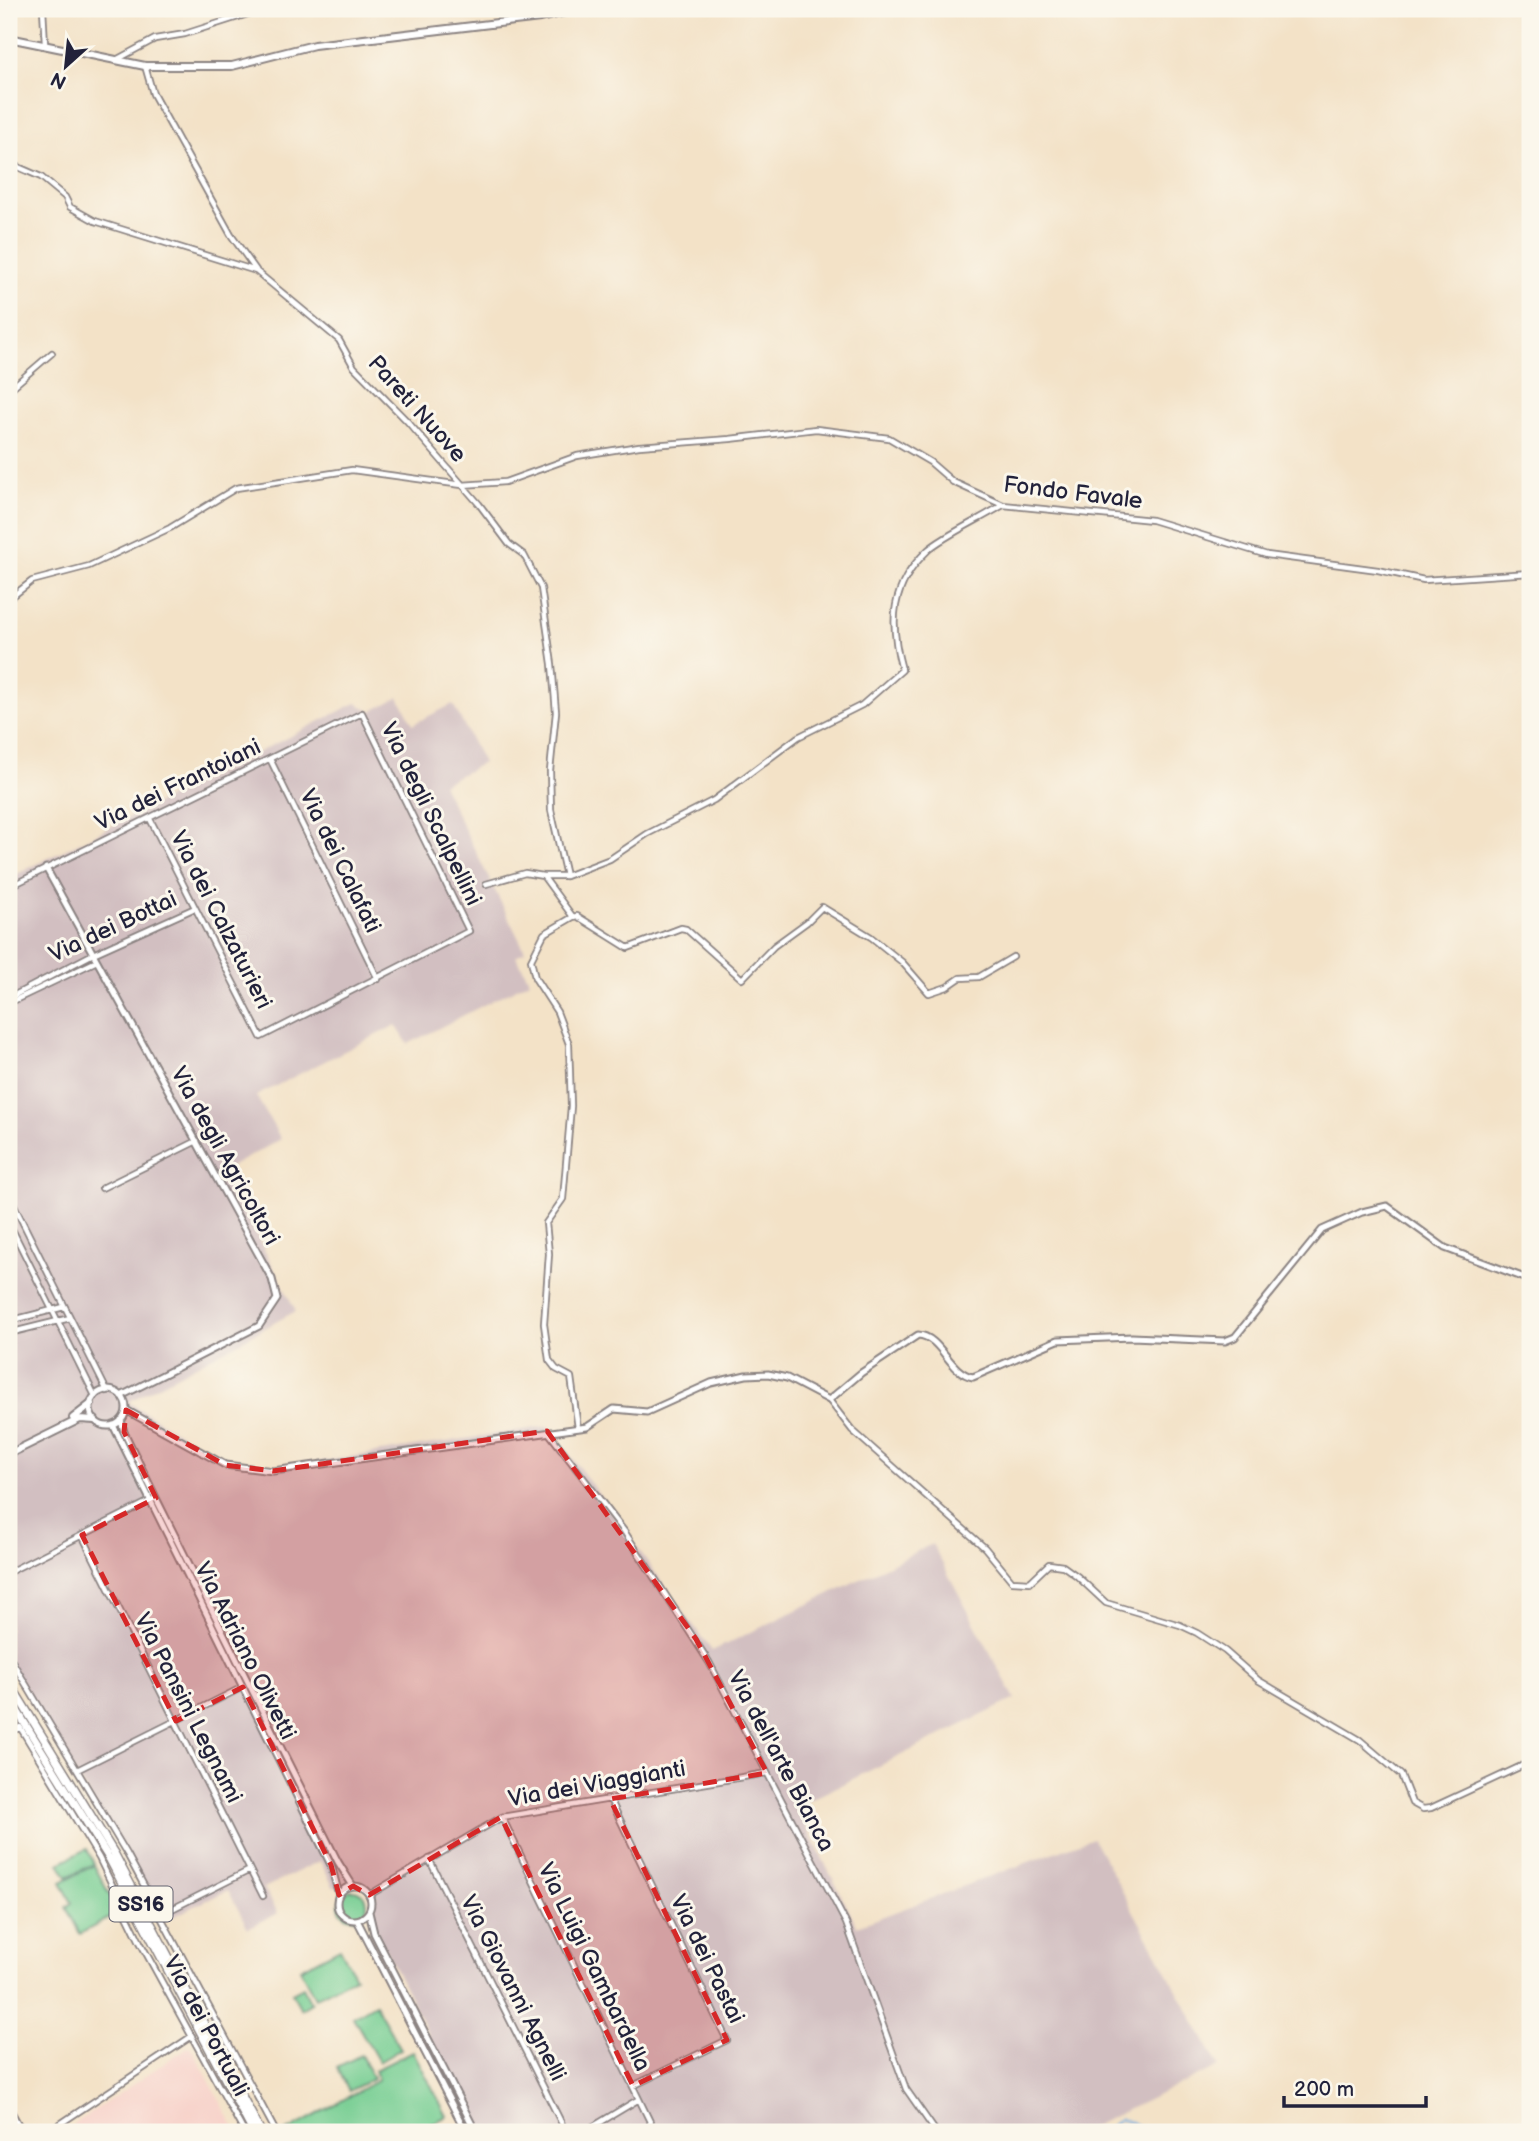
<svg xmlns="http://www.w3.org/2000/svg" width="1539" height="2141" font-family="'Balsamiq Sans',sans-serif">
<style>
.built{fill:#f7d1c9}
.industrial{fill:#d2bfc1}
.green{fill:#77ce93;stroke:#4c7867;stroke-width:2}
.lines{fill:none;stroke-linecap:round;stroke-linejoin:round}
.stream{stroke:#73afe4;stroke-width:2}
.minor-casing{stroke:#8a8281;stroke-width:8}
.tertiary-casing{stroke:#8a8281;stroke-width:9}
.secondary-casing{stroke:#8a8281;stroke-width:10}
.trunk-casing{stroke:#8a8281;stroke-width:10}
.motorway-casing{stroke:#8a8281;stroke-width:11}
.minor{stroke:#fff;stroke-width:4.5}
.tertiary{stroke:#fff;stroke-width:5}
.secondary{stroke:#fff;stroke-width:6}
.trunk{stroke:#fff;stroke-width:7}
.motorway{stroke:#fff;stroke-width:8}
.rail-casing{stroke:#22223b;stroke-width:4.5}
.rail{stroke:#fbf7ec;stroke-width:2;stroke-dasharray:5;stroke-linecap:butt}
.marked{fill:#d62828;fill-opacity:0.2;stroke:#d62828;stroke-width:5;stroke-dasharray:14 9;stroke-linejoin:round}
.labels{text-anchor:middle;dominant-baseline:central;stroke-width:6;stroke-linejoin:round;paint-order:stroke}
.shield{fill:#fbf7ec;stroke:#636270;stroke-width:2}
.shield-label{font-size:21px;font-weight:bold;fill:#22223b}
.street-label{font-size:23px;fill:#22223b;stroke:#fbf7ec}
</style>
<rect width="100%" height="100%" fill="#fbf7ec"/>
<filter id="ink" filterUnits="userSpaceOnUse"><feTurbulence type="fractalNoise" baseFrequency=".0143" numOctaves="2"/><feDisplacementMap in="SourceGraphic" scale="14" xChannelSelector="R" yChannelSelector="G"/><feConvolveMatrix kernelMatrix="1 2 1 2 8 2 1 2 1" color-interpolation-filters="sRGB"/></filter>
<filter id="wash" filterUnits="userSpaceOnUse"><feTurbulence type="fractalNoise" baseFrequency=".00686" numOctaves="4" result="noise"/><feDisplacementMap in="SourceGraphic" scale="28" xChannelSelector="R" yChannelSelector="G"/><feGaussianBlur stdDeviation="1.57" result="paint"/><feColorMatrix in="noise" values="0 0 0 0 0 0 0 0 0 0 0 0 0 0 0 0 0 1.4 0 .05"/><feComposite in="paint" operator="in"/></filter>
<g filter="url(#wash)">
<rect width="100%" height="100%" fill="#f3e2c7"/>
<path class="built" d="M 188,2047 L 192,2049 L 237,2132 L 76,2132 L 73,2125 Z"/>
<path class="industrial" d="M 399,697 L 413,724 L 453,704 L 483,763 L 442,784 L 525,951 L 516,956 L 530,981 L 408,1044 L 396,1025 L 256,1096 L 281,1139 L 223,1171 L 296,1311 L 128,1402 L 224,1461 L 279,1468 L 549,1426 L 712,1651 L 932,1544 L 1015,1699 L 796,1807 L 857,1926 L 1093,1838 L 1219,2066 L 1081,2132 L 478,2132 L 376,1931 L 373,1916 L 376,1895 L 352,1881 L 334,1888 L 320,1861 L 264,1888 L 278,1913 L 248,1928 L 228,1890 L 166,1920 L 9,1666 L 9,878 L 356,703 L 372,711 Z"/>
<path class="green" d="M 87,1849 L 94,1864 L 67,1877 L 59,1863 Z
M 94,1865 L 119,1913 L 80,1934 L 66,1907 L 72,1903 L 61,1882 Z
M339 1904a14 14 0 1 1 28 0a14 14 0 1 1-28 0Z
M 340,1948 L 355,1977 L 315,1998 L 300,1969 Z
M 303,1987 L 311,2003 L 301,2009 L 292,1993 Z
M 375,2004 L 401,2049 L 379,2062 L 353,2017 Z
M 413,2051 L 447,2116 L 416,2132 L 286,2132 L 378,2080 L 375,2070 Z
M 361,2055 L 373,2079 L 349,2091 L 337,2067 Z"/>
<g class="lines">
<path class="stream" d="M 1104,2132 L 1119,2119 L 1131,2122 L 1148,2132"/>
</g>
</g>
<g filter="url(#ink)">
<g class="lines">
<g class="minor-casing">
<path id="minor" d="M 43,9 L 45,44
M 116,60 L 155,39 L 185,34 L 263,9
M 145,66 L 153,94 L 231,235 L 256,270
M 9,163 L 41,177 L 65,197 L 70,207 L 95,221 L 256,271 L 339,340 L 354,367 L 407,421 L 479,504 L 509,544 L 524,555 L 541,588 L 552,664 L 556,712 L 550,771 L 551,810 L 566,876 L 543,876 L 573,917 L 544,934 L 531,960 L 535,978 L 557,1012 L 569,1044 L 571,1106 L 563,1199 L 546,1223 L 549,1254 L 544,1324 L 549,1360 L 556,1369 L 571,1377 L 578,1428
M 9,390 L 52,353
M 9,599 L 32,581 L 89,566 L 170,528 L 236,488 L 352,470 L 462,485 L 505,482 L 577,456 L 639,446 L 730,439 L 816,429 L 889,438 L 930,462 L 953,482 L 1003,505 L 1152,520 L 1267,555 L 1378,570 L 1424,580 L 1530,573
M 270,759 L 378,979
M 566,876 L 610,859 L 647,834 L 714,800 L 798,737 L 862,705 L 902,670 C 889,623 890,586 928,550 C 942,537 984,517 1003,505
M 486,884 L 525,873 L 543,876
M 9,887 L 362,713 L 469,931 L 261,1037 L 150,819
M 573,917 L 577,916 L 628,948 L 681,928 L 686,929 L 742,979 L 774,946 L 807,922 L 822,907 L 871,937 L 902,962 L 929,993 L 947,987 L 960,978 L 979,977 L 1013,957
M 9,998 L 93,954 L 195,908
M 9,1003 L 97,961
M 102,1188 L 197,1141
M 9,1195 L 107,1391
M 9,1223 L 95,1396
M 9,1321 L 64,1307
M 9,1333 L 70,1318
M 829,1400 L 852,1430 L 985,1548 L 1012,1581 L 1030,1582 L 1049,1564 L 1063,1566 L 1077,1576 L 1106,1603 L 1180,1625 L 1197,1633 L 1225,1651 L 1258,1680 L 1360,1740 L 1401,1775 L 1412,1803 L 1423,1809 L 1431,1808 L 1530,1762
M 549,1433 L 624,1531 L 709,1662 L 846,1923 L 906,2089 L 936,2132
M 82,1535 L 263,1896
M 9,1572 L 156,1498
M 9,1656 L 127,1854 L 276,2132
M 9,1733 L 20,1727 L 99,1858 L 140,1942 L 244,2132
M 79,1769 L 243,1687
M 610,1799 L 727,2040 L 633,2086
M 502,1817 L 655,2132
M 429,1859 L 566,2132
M 369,1895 L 502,1817 L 767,1773
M 160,1915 L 250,1870
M 48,2132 L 192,2036
M 584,2132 L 639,2099"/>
</g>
<g class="tertiary-casing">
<path id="tertiary" d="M 46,868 L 272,1279 L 277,1299 L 259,1326 L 121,1396
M90 1408a18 18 0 1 1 36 0a18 18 0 1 1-36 0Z
M 126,1410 L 225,1465 L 273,1471 L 587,1427 L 614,1409 L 647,1412 L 711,1383 L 746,1375 L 768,1374 L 787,1378 L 829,1400 L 861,1373 L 918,1335 C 941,1336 949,1373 973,1377 L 1058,1340 L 1132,1337 L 1225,1341 L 1235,1337 L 1322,1230 L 1362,1212 L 1387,1206 L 1445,1248 L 1530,1280
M 121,1420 L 124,1432 L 156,1498 L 338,1862 L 353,1886
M 113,1425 L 331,1865 L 339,1895
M337 1903a17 17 0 1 1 34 0a17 17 0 1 1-34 0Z
M 369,1912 L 374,1933 L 476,2132
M 357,1920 L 466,2132
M 9,2108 L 22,2132"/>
</g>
<g class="secondary-casing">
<path id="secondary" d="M 9,38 L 145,66 L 232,66 L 314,45 L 540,18 L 579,9
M 73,1418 L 91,1404
M 9,1454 L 80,1419 L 95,1420"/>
</g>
<g class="trunk-casing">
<path id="trunk" d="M 9,1682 L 114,1853 L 261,2132
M 9,1698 L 110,1860 L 253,2132"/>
</g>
<g class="motorway-casing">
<path id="motorway" d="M 1520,9 L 1530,18"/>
</g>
<use href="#minor" class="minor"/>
<use href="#tertiary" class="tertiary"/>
<use href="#secondary" class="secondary"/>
<use href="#trunk" class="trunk"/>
<use href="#motorway" class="motorway"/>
<g class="rail-casing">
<path id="rail" d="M 9,2128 L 11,2132"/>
</g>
<use href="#rail" class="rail"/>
</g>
</g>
<path class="marked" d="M 126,1410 L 225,1465 L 273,1471 L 547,1431 L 696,1639 L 767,1773 L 610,1799 L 727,2040 L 633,2086 L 501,1817 L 369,1895 L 353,1886 L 339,1895 L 331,1865 L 243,1687 L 176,1721 L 82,1535 L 156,1498 L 124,1432 Z"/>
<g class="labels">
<rect class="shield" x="109.5" y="1886.5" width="63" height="35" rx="5"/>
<g class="shield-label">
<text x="141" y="1904">SS16</text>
</g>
<g class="street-label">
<text transform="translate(417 409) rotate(48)">Pareti Nuove</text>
<text transform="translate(1073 493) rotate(7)">Fondo Favale</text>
<text transform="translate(178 785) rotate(-26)">Via dei Frantoiani</text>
<text transform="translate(431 814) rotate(64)">Via degli Scalpellini</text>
<text transform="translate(340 861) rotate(64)">Via dei Calafati</text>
<text transform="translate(221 920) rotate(63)">Via dei Calzaturieri</text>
<text transform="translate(113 927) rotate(-25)">Via dei Bottai</text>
<text transform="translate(225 1156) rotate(61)">Via degli Agricoltori</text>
<text transform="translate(245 1651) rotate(63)">Via Adriano Olivetti</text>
<text transform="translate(188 1708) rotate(63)">Via Pansini Legnami</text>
<text transform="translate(781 1761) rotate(62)">Via dell'arte Bianca</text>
<text transform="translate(597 1784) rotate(-10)">Via dei Viaggianti</text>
<text transform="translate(707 1959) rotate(64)">Via dei Pastai</text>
<text transform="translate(594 1967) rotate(64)">Via Luigi Gambardella</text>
<text transform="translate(513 1988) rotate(63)">Via Giovanni Agnelli</text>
<text transform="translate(206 2026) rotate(62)">Via dei Portuali</text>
</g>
</g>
<rect width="1539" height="2141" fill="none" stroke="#fbf7ec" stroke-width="35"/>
<g transform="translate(66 66) rotate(207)" stroke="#fbf7ec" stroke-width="5" paint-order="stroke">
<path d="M0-5L12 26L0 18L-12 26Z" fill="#22223b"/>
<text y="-10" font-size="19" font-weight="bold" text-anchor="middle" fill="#22223b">N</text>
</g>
<path d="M1284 2096v10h142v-10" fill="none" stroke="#22223b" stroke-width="3.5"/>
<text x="1294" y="2096" font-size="21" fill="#22223b" stroke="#fbf7ec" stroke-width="5" paint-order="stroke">200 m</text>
</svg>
